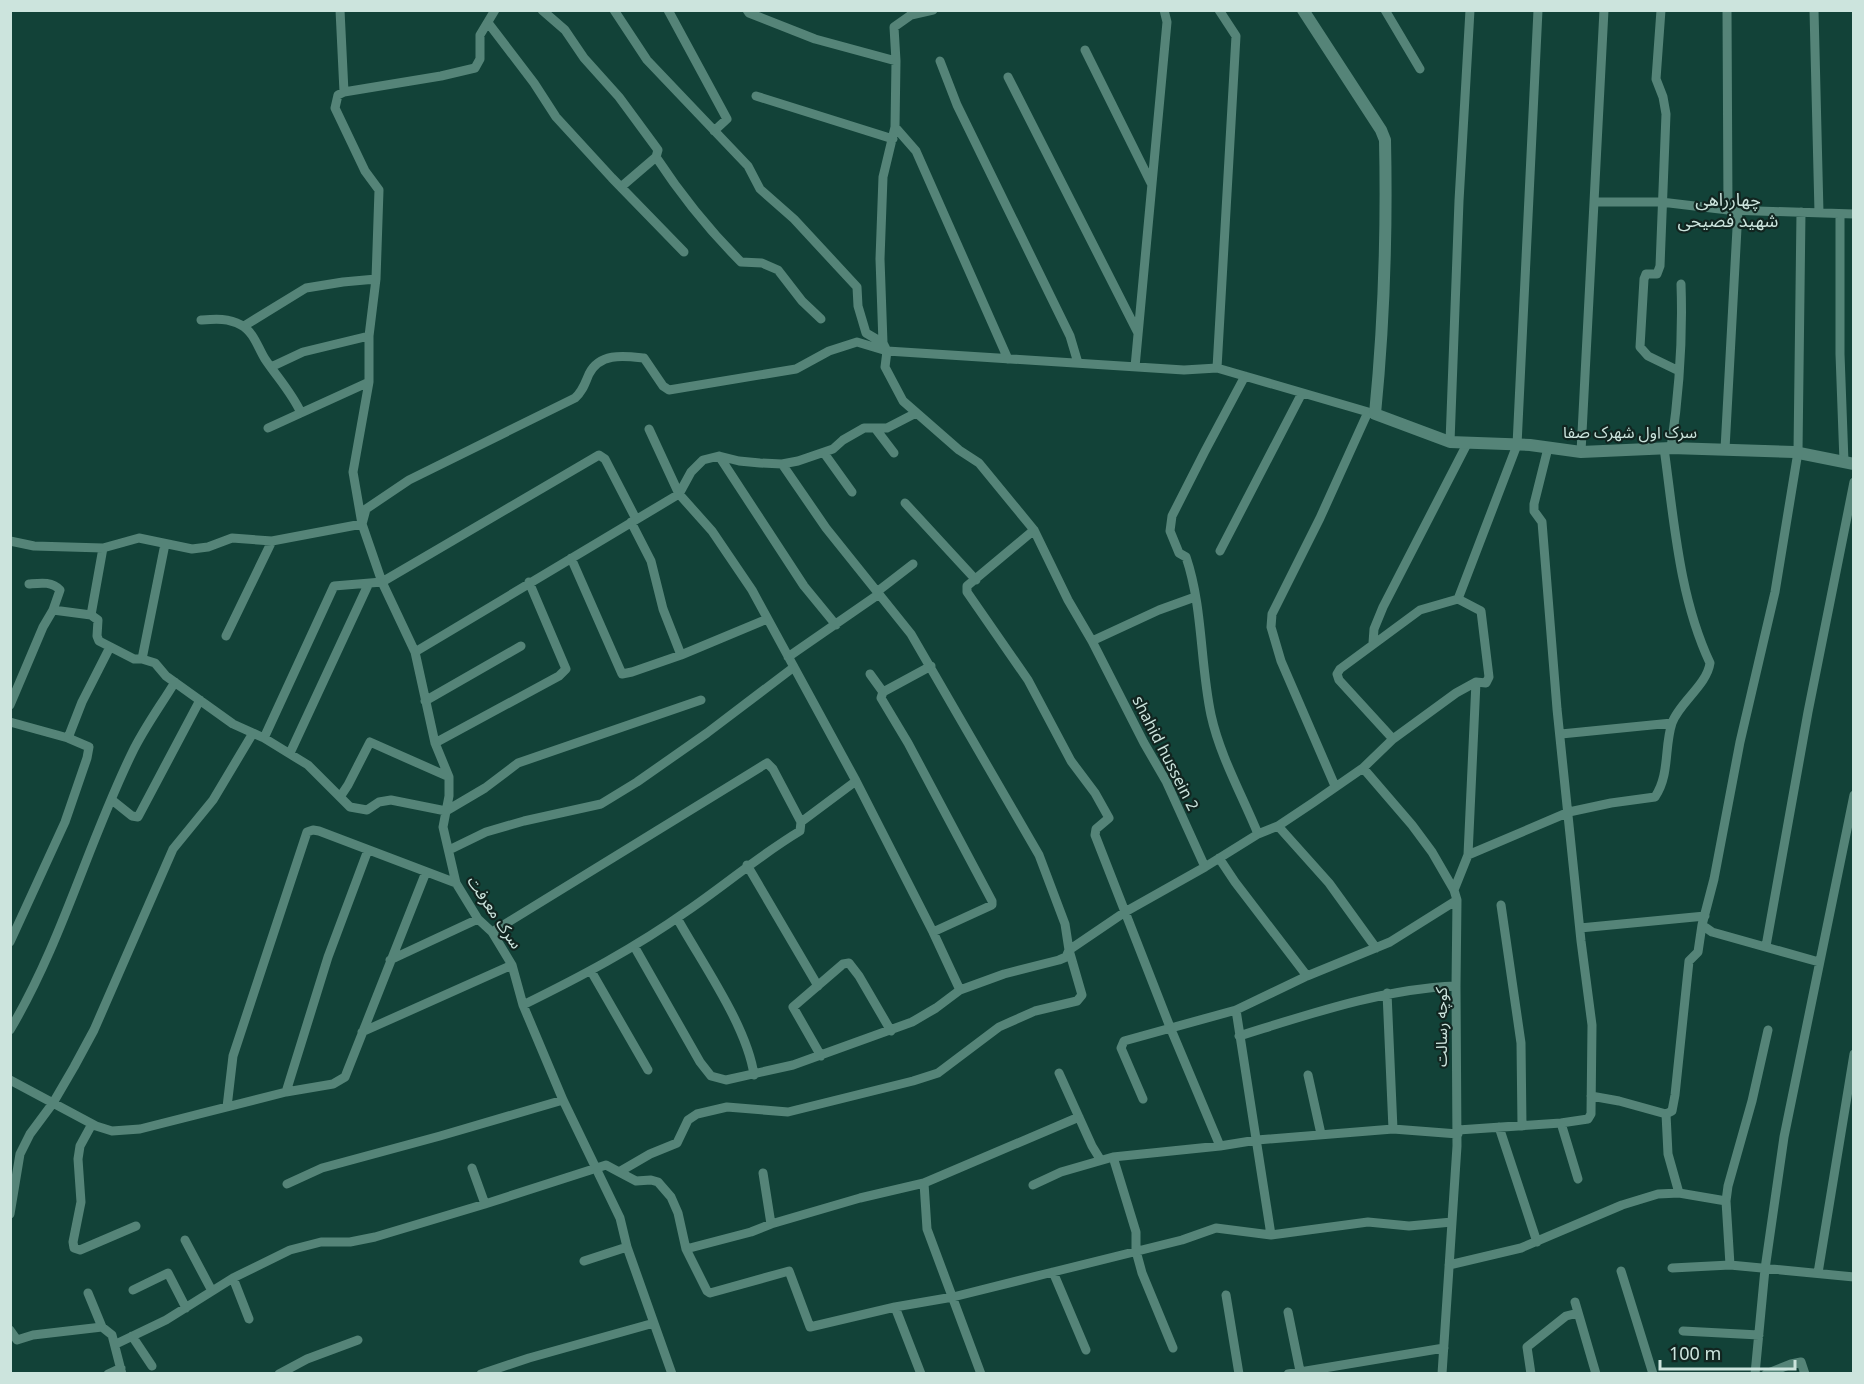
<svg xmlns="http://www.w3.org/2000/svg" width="1864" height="1384" font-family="'Noto Sans','Noto Sans Arabic',sans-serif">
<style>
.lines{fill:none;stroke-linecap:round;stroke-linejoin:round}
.minor{stroke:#558478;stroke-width:9}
.tertiary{stroke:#558478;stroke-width:12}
.labels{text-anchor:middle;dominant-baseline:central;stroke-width:4.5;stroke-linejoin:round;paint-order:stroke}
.street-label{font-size:16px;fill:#cce4dd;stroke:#112520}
.neighbourhood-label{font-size:18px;fill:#cce4dd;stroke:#112520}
</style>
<rect width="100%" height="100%" fill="#124238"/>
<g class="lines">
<path class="minor" d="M 340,10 L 344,92
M 495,10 L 480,35 L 480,59 L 475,68 L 441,76 L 344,92 L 338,95 L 335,108 L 365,171 L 379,190 L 376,279 L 369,336 L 369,382 L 353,472 L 362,524 L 382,582 L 415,652 L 435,743 L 449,777 L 449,796 L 443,827 L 456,883 L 478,919 L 492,932 L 512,965 L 523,1005 L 563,1100 L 620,1218 L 627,1247 L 672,1374
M 542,10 L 565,30 L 584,58 L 619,97 L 658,150 L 656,157 C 681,195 709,230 741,262 L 762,263 L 778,270 L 802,301 L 821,319
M 614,10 L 647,60 L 748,166 L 760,189 L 794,219 L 857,287 L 858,306 L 866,333 L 883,343 L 887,351 L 885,367 L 903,401 L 959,450 L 979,463 L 1034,530 L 1068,600 L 1092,641 L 1144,743 L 1166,781 L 1205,867 L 1258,834 L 1278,826 L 1314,802 L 1363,768 L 1393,739 L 1456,693 L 1476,682 L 1486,683 L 1489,677 L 1481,611 L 1458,599 L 1517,445 L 1538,10
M 668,10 L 727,119 L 714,131
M 747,10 L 749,13 L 815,39 L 896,61
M 1385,10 L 1420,69
M 1661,10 L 1656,79 L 1663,97 L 1666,114 L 1660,266 L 1657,274 L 1646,274 L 1644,279 L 1640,347 L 1648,356 L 1679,371
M 1727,10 L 1728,210
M 1814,10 L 1819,213
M 489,24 L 534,83 L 556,117 L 612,178 L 684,252
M 1085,50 L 1151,183
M 940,61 L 957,105 L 1070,336 L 1078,363
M 1008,77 L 1138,333
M 756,96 L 893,139
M 895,127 L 916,151 L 1008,359
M 621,187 L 656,157
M 1594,202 L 1661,202 L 1728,210 L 1854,214
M 1801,212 L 1798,452 L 1775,592 L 1740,742 L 1714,879 L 1702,925 L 1712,932 L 1819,962
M 1840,214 L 1840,354 L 1844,462
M 201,320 C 216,319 228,318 241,325 C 254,332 258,348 265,359 C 277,377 292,393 301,413
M 244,326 L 306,288 L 343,282 L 376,279
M 883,343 L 880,259 L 883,177 L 895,127 L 896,61 L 894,27 L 911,15 L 933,10
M 271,367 L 303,352 L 369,336
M 1135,367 L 1167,22 L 1164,10
M 1217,368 L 1236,36 L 1219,10
M 1245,376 L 1205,451 L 1172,516 L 1170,531 L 1179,553 L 1186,557 C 1203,607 1200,663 1211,715 C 1220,756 1242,795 1258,834
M 268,428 L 369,382
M 875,428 L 894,453
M 649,429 L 679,494 L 712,531 L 752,590 L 856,781 L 933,932 L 960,990
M 1450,442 L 1459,201 L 1470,10
M 1671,448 C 1679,394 1683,339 1681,284
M 1725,449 L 1738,210
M 1581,452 L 1604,10
M 824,453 L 852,492
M 719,456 L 804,586 L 836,625
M 905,503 L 976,580
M 631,522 L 651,561 L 663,609 L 681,655
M 1034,530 L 967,586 L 967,592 L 1028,680 L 1071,761 L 1095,793 L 1109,818 L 1096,829 L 1095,835 L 1170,1027 L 1220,1146
M 10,541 L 34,546 L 103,548 L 139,538 L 192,549 L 208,547 L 232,538 L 272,541 L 362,524 L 366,509 L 409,480 L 575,398 C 583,391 585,383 589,374 C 600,352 625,356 644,358 L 663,386 L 669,390 L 796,369 L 829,351 L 857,342 L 887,351 L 1184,370 L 1217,368 L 1375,414
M 1220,551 L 1302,393
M 571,558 L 622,674 L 632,672 L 681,655 L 767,619
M 878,591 L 913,564
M 53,610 L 91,615 L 98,620 L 97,636 L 99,641 L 134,659 L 142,659 L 155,663 L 166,676 L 233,724 L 264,738 L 308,765 L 350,807 L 367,810 L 379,802 L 391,800 L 446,811 L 485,788 L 518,763 L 701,700
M 91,615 L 103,548
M 226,636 L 272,541
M 1092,641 L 1159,610 L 1195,597
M 1373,643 L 1374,629 L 1383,607 L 1467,444
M 415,652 L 679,494 L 691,472 L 703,460 L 719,456 L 739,461 L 760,463 L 782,464 L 798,461 L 833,449 L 843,440 L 864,428 L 887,428 L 916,413
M 788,657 L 879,594
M 142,659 L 165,544
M 931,666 L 883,692 L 881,698 L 908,743 L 992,901 L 992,905 L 933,932
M 870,674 L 883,692
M 425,701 L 521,646
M 10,705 L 43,627 L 53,610 L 60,590 C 52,581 40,583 29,584
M 10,722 L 68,738 L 89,747 L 87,758 L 65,822 L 10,942
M 1561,734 L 1672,723
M 68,738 L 82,702 L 110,647
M 264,738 L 334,586 L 382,582 L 599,455 L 605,459 L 636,519
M 1393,739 L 1339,680 L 1337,674 L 1340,669 L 1420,610 L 1458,599
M 435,743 L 559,676 L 566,669 L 529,582
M 290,753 L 368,585
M 1363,768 L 1412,825 L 1432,852 L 1454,890
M 1335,786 L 1281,661 L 1271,627 L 1272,614 L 1320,518 L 1368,412
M 340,797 L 348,785 L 370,742 L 449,777
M 112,800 L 132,816 L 138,817 L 200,700
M 801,822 L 856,781
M 1278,826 L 1329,883 L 1376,948
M 449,850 L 486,832 L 524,821 L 601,804 L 637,782 L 707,733 L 794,667
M 1468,855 L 1569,812 L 1611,803 L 1655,797 C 1670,775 1664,747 1672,723 C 1679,703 1707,685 1710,663 C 1679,597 1674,520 1664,448
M 1219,858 L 1235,882 L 1307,976
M 747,865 L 818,986
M 1501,905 L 1521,1043 L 1522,1126
M 677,918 C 702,963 747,1026 754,1075
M 1580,928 L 1705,916
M 492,932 L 767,763 L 773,769 L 801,822 L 800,831 C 760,855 725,885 687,911 C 635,948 580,977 523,1005
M 634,946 L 700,1062 L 711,1076 L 726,1080 L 793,1065 L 912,1022 L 936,1008 L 960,990 L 1004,974 L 1059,960 L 1066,957 L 1069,950 L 1125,912 L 1205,867
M 1766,946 L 1808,712 L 1854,482
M 390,960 L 478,919
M 591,971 L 648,1070
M 1387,993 L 1393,1129
M 1236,1010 L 1271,1235
M 10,1030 C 62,942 88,843 132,753 C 144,728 161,705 175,682
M 362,1032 L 512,965
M 1239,1036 C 1310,1014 1381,989 1456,986
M 821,1056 L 793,1007 L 843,964 L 849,963 L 859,976 L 891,1031
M 1059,1073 L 1092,1146 L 1100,1159
M 1308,1075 L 1321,1134
M 10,1080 L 96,1126 L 112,1131 L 140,1129 L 286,1092 L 333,1084 L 345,1077 L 426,872
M 286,1092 L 328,957 L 368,850
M 1591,1096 L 1619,1101 L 1666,1114
M 1143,1099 L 1121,1048 L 1124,1041 L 1236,1010 L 1307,976 L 1390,942 L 1457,900
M 227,1107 L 233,1056 L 307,832 L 313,830 L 319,831 L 456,883
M 1666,1114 L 1672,1111 L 1675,1095 L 1689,961 L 1698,952 L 1702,925
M 1666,1114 L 1668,1154 L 1679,1193
M 1561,1123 L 1578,1179
M 92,1124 L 80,1146 L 78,1159 L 81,1202 L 73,1242 L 74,1248 L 80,1250 L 136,1226
M 1499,1127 L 1537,1242
M 1458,1130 L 1561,1123 L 1588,1119 L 1591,1114 L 1592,1025 L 1581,941 L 1557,709 L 1542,522 L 1534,511 L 1534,504 L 1548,448
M 1113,1157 L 1136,1232 L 1136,1251 L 1142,1273 L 1173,1348
M 472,1168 L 485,1204
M 619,1172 L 636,1181 L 651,1180 L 658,1182 L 671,1197 L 678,1213 L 686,1249 L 707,1291 L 710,1293 L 789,1271 L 810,1327 L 895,1307 L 953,1297 L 1053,1272 L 1182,1240 L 1216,1228 L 1271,1235 L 1368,1222 L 1409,1226 L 1452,1222
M 763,1173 L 771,1224
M 924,1183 L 927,1229 L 981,1374
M 287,1184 L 322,1168 L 440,1136 L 563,1100
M 1033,1185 L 1061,1172 L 1113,1157 L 1220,1146 L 1257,1140 L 1393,1129 L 1458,1134
M 10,1214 L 20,1154 L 30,1134 L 53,1103 L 74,1067 L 94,1030 L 173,849 L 213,800 L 253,733
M 185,1240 L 212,1291
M 686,1249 L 751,1232 L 771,1224 L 860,1198 L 924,1183 L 1079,1117
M 584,1261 L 627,1247
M 1449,1265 L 1521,1248 L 1622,1205 L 1658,1194 L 1679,1193 L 1726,1201
M 1730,1265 L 1726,1201 L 1728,1186 L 1752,1101 L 1768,1030
M 1672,1268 L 1730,1265 L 1854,1277
M 1621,1271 L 1653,1374
M 1053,1272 L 1086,1350
M 1818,1273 L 1854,1054
M 233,1278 L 249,1319
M 133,1290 L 168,1273 L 186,1308
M 88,1293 L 102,1327
M 1226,1295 L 1239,1374
M 1575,1302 L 1596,1374
M 895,1307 L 921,1374
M 1288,1312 L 1300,1371
M 10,1330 L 17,1340 L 33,1335 L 102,1327 L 112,1335 L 122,1374
M 1683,1331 L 1759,1335
M 132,1336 L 152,1366
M 116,1344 L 166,1320 L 233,1278 L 290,1250 L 321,1242 L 350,1242 L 375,1237 L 485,1204 L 606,1165 L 619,1172 L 650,1154 L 677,1143 L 688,1120 L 697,1114 L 727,1107 L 788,1112 L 913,1081 L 938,1073 L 999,1027 L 1035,1011 L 1077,1001 L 1082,995 L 1069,950 L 1065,924 L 1039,855 L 911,634 L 826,528 L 782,464
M 108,1374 L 121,1368
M 279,1374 L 307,1359 L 358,1340
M 481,1374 L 529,1358 L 654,1323
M 1288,1374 L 1444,1348
M 1442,1374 L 1457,1146 L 1456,986 L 1457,900 L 1454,890 L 1468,855 L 1476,682
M 1531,1374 L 1527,1347 L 1566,1316 L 1578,1313
M 1755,1374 L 1765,1269 L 1784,1137 L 1854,795
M 1766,1374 L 1791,1364 L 1801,1362 L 1805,1374"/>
<path class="tertiary" d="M 1303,10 L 1381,130 L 1385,140 C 1387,232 1384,323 1375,414 L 1450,442 L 1530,445 L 1581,452 L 1671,448 L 1794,452 L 1854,464"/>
</g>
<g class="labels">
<g class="street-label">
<text x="1630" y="432">سرک اول شهرک صفا</text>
<text transform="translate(1166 753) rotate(63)">shahid hussein 2</text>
<text transform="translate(495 912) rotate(56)">سرک معرفت</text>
<text transform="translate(1441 1027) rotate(-90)">کوچه رسالت</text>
</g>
<g class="neighbourhood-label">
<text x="1728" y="199">چهارراهی<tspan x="1728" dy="21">شهید فصیحی</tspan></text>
</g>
</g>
<rect width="1864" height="1384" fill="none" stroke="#cce4dd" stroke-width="24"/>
<path d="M1660 1360v9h135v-9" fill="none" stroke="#cce4dd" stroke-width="3"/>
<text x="1669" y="1360" font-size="18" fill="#cce4dd" stroke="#112520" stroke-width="4.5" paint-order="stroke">100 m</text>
</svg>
